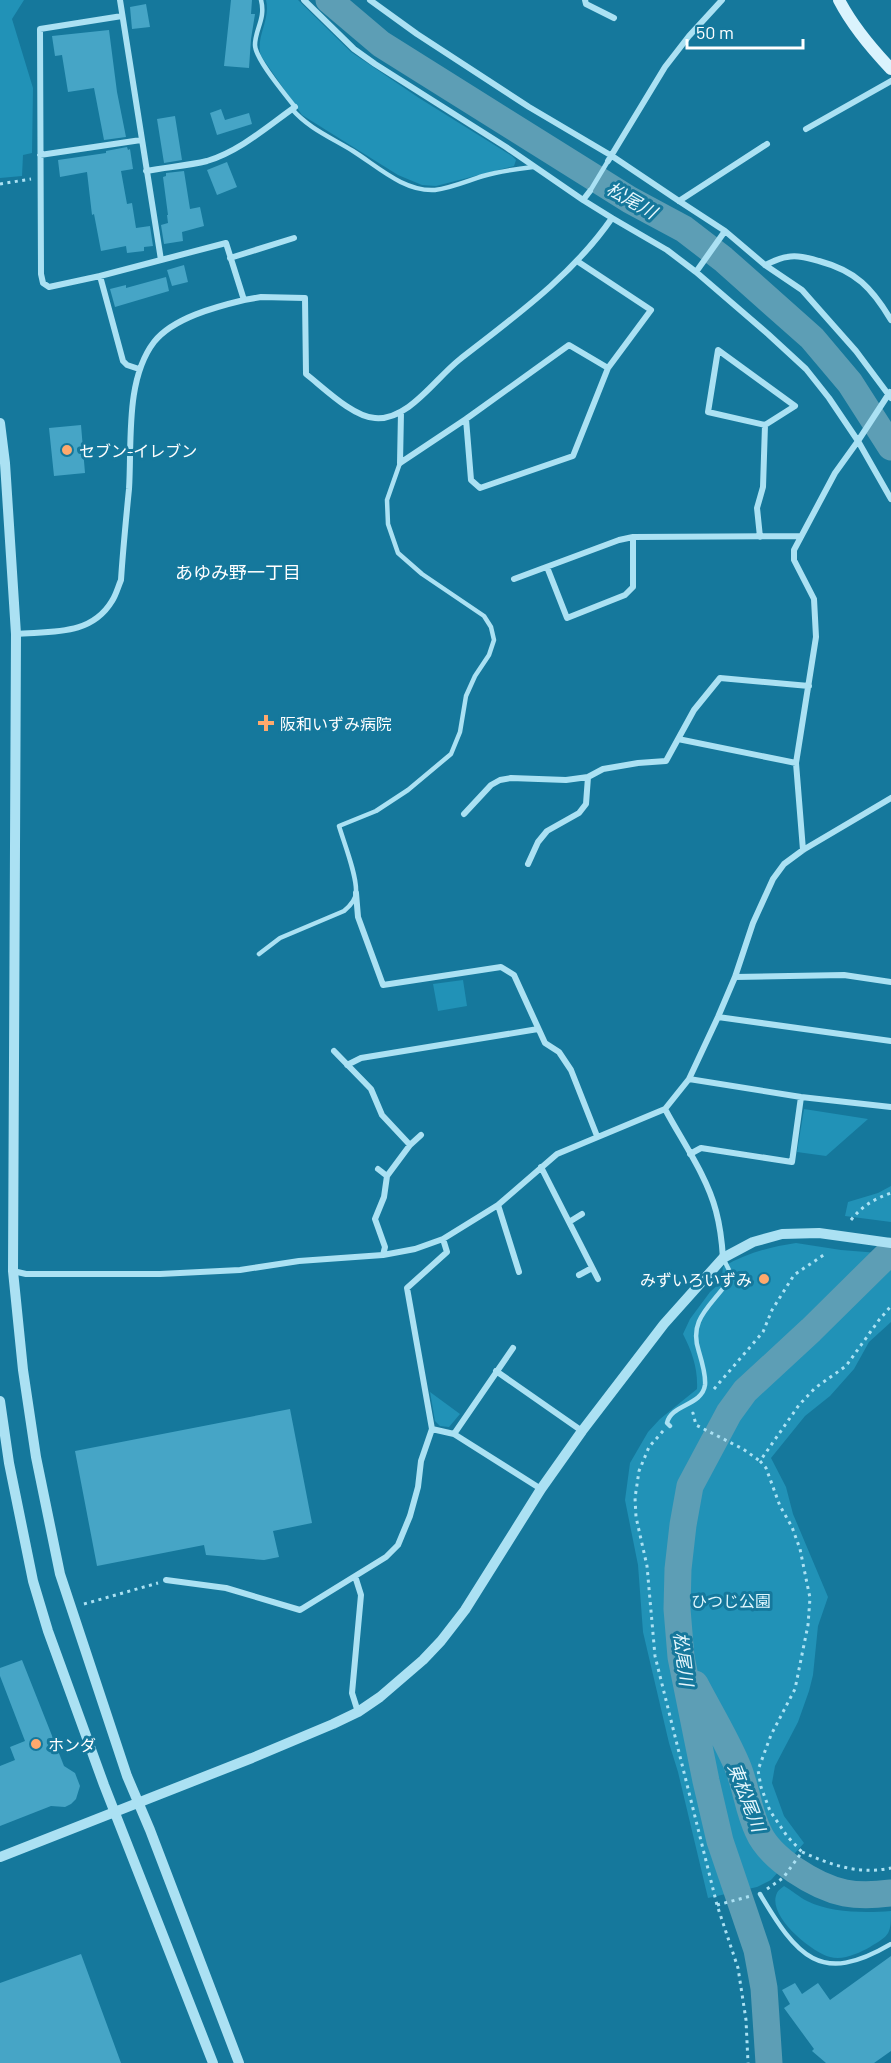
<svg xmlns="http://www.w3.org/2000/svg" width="891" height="2063" font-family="Barlow,'Noto Sans JP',sans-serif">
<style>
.green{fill:#2192b7}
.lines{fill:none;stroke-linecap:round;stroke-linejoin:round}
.river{stroke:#5d9eb5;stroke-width:27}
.building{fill:#46a5c6}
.path{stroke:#abe1f3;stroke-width:3;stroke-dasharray:3 4.5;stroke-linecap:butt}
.service{stroke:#abe1f3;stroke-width:4.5}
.minor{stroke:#abe1f3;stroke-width:6}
.tertiary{stroke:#abe1f3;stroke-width:10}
.secondary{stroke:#daf3fd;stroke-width:12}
.poi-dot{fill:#ffa96d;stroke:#15789c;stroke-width:2}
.labels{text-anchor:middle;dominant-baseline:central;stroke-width:6;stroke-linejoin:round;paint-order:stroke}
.poi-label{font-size:16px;fill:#fff;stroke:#15789c;text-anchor:start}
.park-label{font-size:16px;fill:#e0f7fe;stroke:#15789c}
.water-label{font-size:18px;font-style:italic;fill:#e6f7fd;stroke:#15789c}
.neighbourhood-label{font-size:18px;fill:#fff;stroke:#15789c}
</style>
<rect width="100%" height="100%" fill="#15789c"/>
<path class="green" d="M 0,0 L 24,0 L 12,19 L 33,88 L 32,153 L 23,155 L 22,176 L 0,178 Z
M 266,0 L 298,0 L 351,52 L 419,98 L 512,156 L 516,160 L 514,166 L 436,186 L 422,185 L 398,175 L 302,115 L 261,56 C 255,37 271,20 266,0 Z
M 463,980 L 467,1006 L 438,1011 L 433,984 Z
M 804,1109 L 868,1119 L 826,1156 L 797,1152 Z
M 891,1186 L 891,1222 L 845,1216 L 848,1202 L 878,1193 Z
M 796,1243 L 841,1250 L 891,1254 L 891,1322 L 869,1342 L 854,1369 L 830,1396 L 805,1416 L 771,1458 L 786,1487 L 793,1514 L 828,1597 L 818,1626 L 813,1675 L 809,1691 L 798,1722 L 775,1766 L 772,1783 L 784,1816 L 804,1843 L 771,1880 L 757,1887 L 708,1898 L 678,1772 L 669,1743 L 643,1632 L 638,1565 L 625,1500 L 630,1463 L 648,1432 L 660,1419 L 697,1389 C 698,1368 692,1352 683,1334 L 690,1319 L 710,1292 L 721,1282 L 723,1267 C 746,1253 770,1247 796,1243 Z
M 430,1392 L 460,1414 L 449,1427 L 440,1426 L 435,1421 Z
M 784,1886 C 793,1891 799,1897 807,1901 C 831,1913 865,1913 891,1911 C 891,1934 890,1935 870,1947 C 859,1953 843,1961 830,1957 C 811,1952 766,1915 777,1893 C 778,1890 782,1888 784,1886 Z"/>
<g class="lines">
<path class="river" d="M 329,0 L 381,44 L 630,200 L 684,229 L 723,259 L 812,338 L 850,383 L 891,447
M 695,1684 C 709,1711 725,1737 737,1765 C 746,1786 748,1810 758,1831 C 770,1859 816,1887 845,1893 C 860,1896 876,1895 891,1893
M 769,2063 L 764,1988 L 757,1950 L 720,1841 L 706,1781 L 681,1657 L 677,1609 L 678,1569 L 683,1525 L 690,1486 L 729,1413 L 745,1391 L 811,1330 L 891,1251"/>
</g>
<path class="building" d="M 231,0 L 252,0 L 251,14 L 255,14 L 251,39 L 249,68 L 224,66 Z
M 146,4 L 150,27 L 132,29 L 130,7 Z
M 109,30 L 117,92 L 126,137 L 104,140 L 94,88 L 68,92 L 62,55 L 55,56 L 52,36 Z
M 221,109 L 225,120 L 249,113 L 252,124 L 217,135 L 210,113 Z
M 175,116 L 182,160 L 164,163 L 157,119 Z
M 127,147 L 128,150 L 130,149 L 133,169 L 121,171 L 127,204 L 132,203 L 136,228 L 150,226 L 153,246 L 144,247 L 144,251 L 127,253 L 126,246 L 101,251 L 94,214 L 92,215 L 87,172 L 60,177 L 58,160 L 106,153 L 106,151 Z
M 227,162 L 237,187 L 217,195 L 207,170 Z
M 184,171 L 190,209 L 200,207 L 204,226 L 182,232 L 183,241 L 164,244 L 161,225 L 168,223 L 167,215 L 168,215 L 163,177 L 166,176 L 166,173 Z
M 184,265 L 188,282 L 172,286 L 167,270 Z
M 166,277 L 169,291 L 115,307 L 110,289 L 126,285 L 126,288 Z
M 81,425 L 85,473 L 54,476 L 49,428 Z
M 290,1409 L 312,1523 L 273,1531 L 279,1557 L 264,1560 L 206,1555 L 204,1545 L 97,1566 L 75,1451 Z
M 22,1660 L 64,1766 L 75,1773 L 80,1786 L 76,1799 L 71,1804 L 65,1807 L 51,1806 L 0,1826 L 0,1766 L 15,1760 L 10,1747 L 25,1741 L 0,1676 L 0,1668 Z
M 81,1954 L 121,2063 L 0,2063 L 0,1983 Z
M 891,1956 L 891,2051 L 874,2063 L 826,2063 L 812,2051 L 814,2049 L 784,2008 L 790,2004 L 782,1990 L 795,1983 L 802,1994 L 818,1983 L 830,2000 Z"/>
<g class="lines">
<path class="path" d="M 0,184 L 31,179
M 851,1220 C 862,1206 874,1199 891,1193
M 714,1389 L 763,1332 L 772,1310 L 794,1275 L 825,1254
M 692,1414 L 693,1413 L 696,1425 L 743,1449 L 760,1461
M 663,1431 L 649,1447 L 639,1471 L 635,1498 L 636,1517 L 647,1566 L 655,1656 L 717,1905 L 738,1968 L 746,2020 L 748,2063
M 84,1604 L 158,1583
M 802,1852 C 831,1865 859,1875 891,1868
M 767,1889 L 783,1878 L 802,1852 L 787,1836 L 770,1811 L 761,1787 L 758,1770 L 771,1735 L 795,1689 L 808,1625 L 810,1598 L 800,1549 L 792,1527 L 780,1506 L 766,1468 L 760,1461 L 799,1405 L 815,1388 L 846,1366 L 879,1320 L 891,1306
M 717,1905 L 751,1896"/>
<path class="service" d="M 261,0 C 266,19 255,29 255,45 C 255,59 286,95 295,107
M 292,109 C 308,128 332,138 353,151 C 377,166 404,192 435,190 C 451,188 467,181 483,176 C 500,171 516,169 533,167
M 590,191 L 608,161
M 259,954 L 280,938 L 344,911 C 350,906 356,900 356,892 C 357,875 344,843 339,826 L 376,811 L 408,790 L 451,754 L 460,732 L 466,696 L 475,676 L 489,655 L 494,640 L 491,627 L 484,616 L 422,574 L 398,553 L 388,524 L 387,500 L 400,463
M 670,1426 L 667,1423 C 671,1404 702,1406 705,1385 C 706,1375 702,1362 699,1352 C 688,1320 710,1307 727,1283 L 726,1278 L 729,1270 L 723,1258
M 760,1894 C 797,1956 820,1986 891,1944"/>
<path class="minor" d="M 120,0 L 161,260 L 100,276 L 123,361 L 127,365 L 139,369
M 304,0 L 354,49 L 375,64 L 506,147 L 583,200
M 370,0 L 417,34 L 529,107 L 612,156 L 679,201 L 725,231 L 765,265 L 802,290 L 856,351 L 891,398
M 585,0 L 586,4 L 614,18
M 806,129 L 891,81
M 40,155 L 141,140
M 608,161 L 665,67 L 689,36 L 722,0
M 146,171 C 166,167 187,166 207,161 C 240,151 268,126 295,107
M 679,201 L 767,144
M 612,218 L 667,250 L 696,272 L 768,334 L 806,369 L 829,398 L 858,441 L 835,473 L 794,550 L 794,560 L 814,599 L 816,637 L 796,763 L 803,850
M 230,258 L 294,238
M 161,260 L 226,243 L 244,300 L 261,297 L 305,298 L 306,374 C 324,388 353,417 375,418 C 408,421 435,379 459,360 C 514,317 572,276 612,218 L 583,200 L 590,191
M 577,261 L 651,310 L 608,368 L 573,456 L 480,488 L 471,480 L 466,419 L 569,345 L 608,368
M 765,265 C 772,262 779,258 787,257 C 798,255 808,258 819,261 C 856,271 872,288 891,320
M 696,272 L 725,231
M 100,276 L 49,287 L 43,283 L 41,274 L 40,29 L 122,16
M 718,350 L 795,406 L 765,425 L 708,412 Z
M 890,392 L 858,441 L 891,499
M 401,412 L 400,463 L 466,419
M 760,537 L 757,508 L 763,487 L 765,425
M 547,567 L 567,618 L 625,595 L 633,587 L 633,537
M 514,579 L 619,540 L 633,537 L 801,536
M 16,634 C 52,631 91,636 112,601 C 116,595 118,587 121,580 C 123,549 126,519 129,489 C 132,443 125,380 154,342 C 173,318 215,307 244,300
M 678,739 L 796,763
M 464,814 L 491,785 L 500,780 L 511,778 L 566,780 L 588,777 L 603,769 L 638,763 L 666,761 L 694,710 L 720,678 L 809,686
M 528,864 L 538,842 L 547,831 L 579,813 L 586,804 L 588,777
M 356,893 L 358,917 L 383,985 L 501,967 L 514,975 L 545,1043 L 559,1052 L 571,1070 L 597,1136
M 735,977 L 844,975 L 891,982
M 718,1017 L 891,1041
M 334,1051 L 371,1089 L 382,1115 L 410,1145 L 387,1176 L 384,1197 L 375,1219 L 385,1247 L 383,1255
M 347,1065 L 361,1058 L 538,1029
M 689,1079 L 801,1097 L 891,1107
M 665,1109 C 682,1141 707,1176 716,1211 C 720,1226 722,1242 723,1258
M 410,1145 L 421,1135
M 690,1154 L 701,1148 L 792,1162 L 801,1097
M 541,1167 L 598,1279
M 378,1169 L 387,1176
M 498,1205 L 519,1272
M 569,1222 L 582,1214
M 13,1271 L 26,1274 L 160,1274 L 240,1270 L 299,1261 L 383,1255 L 415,1249 L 443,1239 L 498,1205 L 557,1154 L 665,1109 L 689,1079 L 718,1017 L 735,977 L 753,923 L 773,879 L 784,864 L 803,850 L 891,798
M 579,1275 L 592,1268
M 496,1371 L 582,1431
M 432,1429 L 454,1434 L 541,1489
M 454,1434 L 513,1348
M 355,1576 L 361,1595 L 352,1693 L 358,1712
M 166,1580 L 226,1588 L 300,1610 L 386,1557 L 398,1545 L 410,1516 L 418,1487 L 421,1461 L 432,1429 L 407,1288 L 447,1252 L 443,1239"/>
<path class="tertiary" d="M 0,423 L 5,463 L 16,634 L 13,1271 L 23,1370 L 36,1457 L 60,1574 L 127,1776 L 150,1830 L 239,2063
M 0,1401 L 9,1463 L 33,1581 L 48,1631 L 104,1785 L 213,2063
M 0,1857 L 252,1758 L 333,1724 L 358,1712 L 380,1697 L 423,1660 L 441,1641 L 465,1610 L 541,1489 L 582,1431 L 664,1324 L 723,1258 L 753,1242 L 782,1234 L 819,1233 L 891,1243"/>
<path class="secondary" d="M 839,0 C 853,27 871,48 891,69"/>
</g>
<g class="poi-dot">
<circle cx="67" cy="450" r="6"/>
<path d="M263 714h6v6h6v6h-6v6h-6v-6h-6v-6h6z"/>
<circle cx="764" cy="1279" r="6"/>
<circle cx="36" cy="1744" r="6"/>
</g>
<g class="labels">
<g class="poi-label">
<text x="79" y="450">セブン-イレブン</text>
<text x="280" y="723">阪和いずみ病院</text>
<text x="752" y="1279" text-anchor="end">みずいろいずみ</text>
<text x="48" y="1744">ホンダ</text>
</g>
<g class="park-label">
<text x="731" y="1600">ひつじ公園</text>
</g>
<g class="water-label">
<text transform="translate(632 200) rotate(30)">松尾川</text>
<text transform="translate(684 1659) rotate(83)">松尾川</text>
<text transform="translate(747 1797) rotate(69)">東松尾川</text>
</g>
<g class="neighbourhood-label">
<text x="238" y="572">あゆみ野一丁目</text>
</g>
</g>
<path d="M687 39v9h116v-9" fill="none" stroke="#ffffff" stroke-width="3"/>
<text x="696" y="39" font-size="18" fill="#ffffff" stroke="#15789c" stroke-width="4.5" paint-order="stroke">50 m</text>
</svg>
